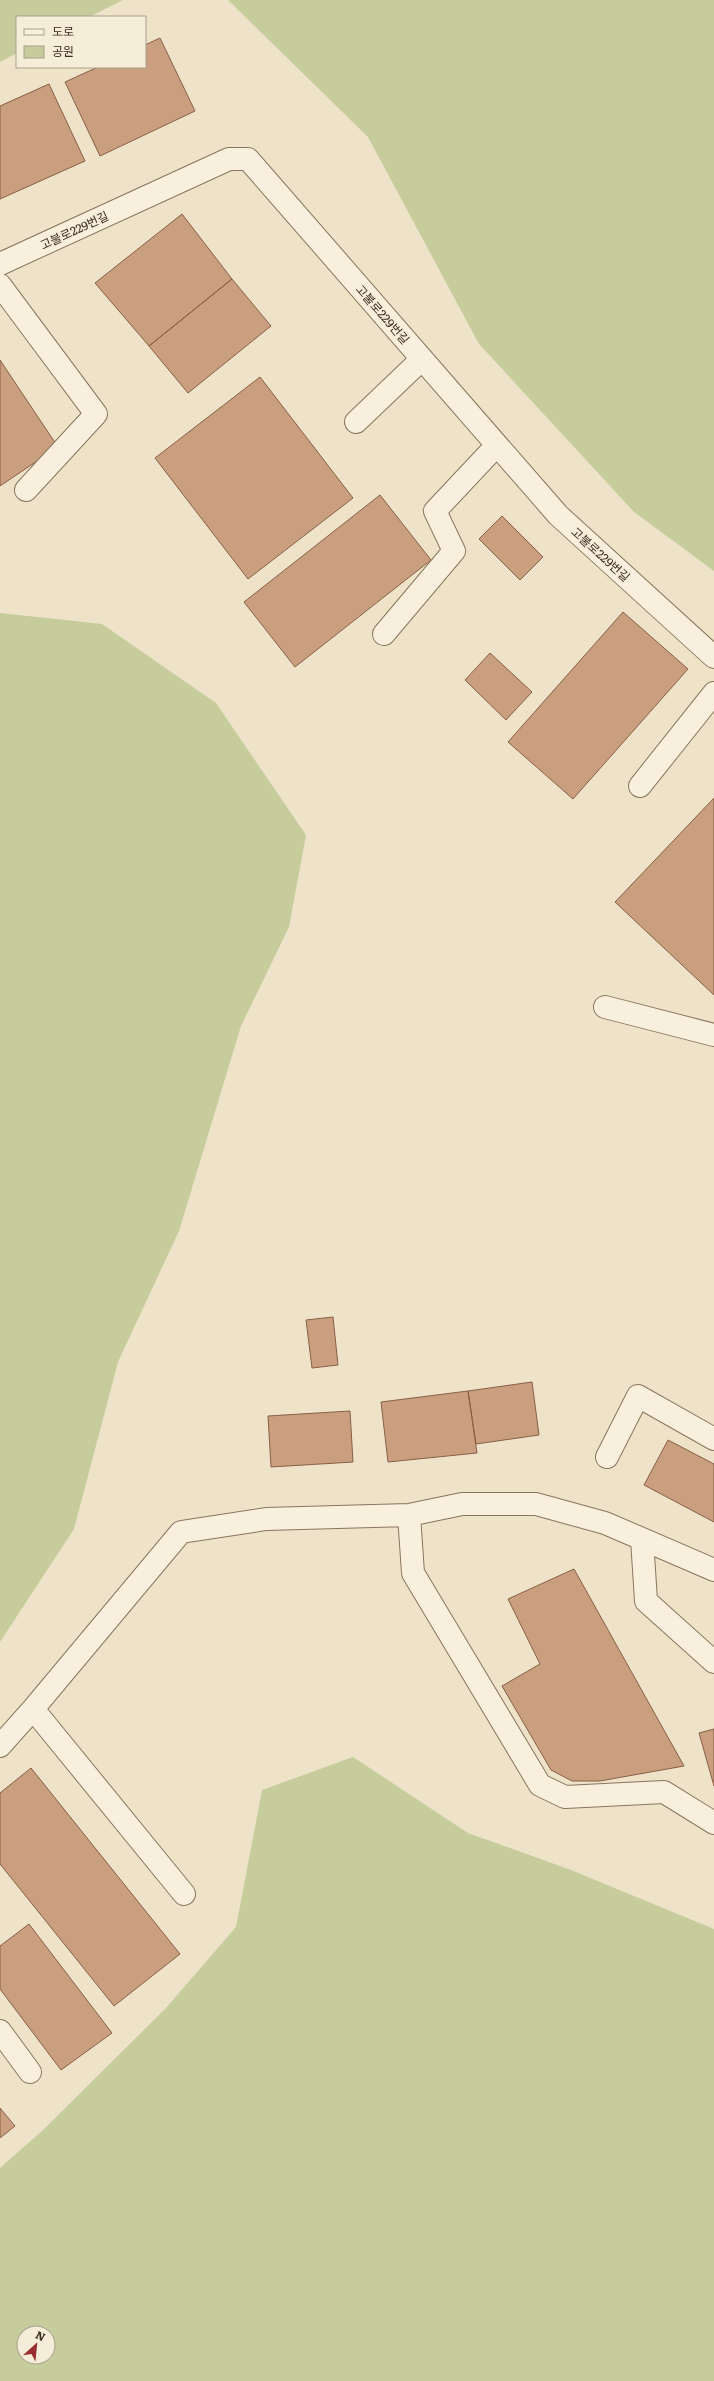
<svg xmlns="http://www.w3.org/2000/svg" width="714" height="2381" font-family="Literata,'Noto Sans KR',serif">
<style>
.green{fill:#c6cc9c;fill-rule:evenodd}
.building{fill:#ca9f80;stroke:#885f44}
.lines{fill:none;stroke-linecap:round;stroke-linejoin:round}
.minor-casing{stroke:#89755e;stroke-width:24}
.minor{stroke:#f8f0dc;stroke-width:22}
.labels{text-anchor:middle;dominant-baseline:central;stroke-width:3;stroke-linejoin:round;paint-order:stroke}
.street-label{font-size:12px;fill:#3a2d21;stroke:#f5edd8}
</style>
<rect width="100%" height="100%" fill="#eee3c9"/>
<path class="green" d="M 0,0 L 123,0 L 89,17 L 17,17 L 17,53 L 0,62 Z
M 228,0 L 714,0 L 714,571 L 634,512 L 479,344 L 368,137 Z
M 0,613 L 102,624 L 216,703 L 306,835 L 289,927 L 241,1026 L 179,1231 L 118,1362 L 74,1529 L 0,1642 Z
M 353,1757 L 468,1833 L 571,1870 L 714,1929 L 714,2381 L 0,2381 L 0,2168 L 43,2130 L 165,2009 L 236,1927 L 262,1790 ZM 24,2333 L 48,2333 L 48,2357 L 24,2357 Z"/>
<path class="building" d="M 160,38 L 195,111 L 100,156 L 65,82 L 98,67 L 145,67 L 145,45 Z
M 49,84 L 85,161 L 0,199 L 0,106 Z
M 182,214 L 232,279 L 149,346 L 95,283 Z
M 232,279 L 271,326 L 188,393 L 149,346 Z
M 0,360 L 58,447 L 0,486 Z
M 260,377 L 353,498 L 248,579 L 155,458 Z
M 380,495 L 431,560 L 295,667 L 244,602 Z
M 502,516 L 543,557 L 520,580 L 479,539 Z
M 623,612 L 688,669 L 573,799 L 508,742 Z
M 490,653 L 532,692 L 506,720 L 465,680 Z
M 714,798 L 714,995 L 615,902 Z
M 333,1317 L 338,1365 L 312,1368 L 306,1320 Z
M 532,1382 L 539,1435 L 476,1444 L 468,1391 Z
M 468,1391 L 477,1453 L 388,1462 L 381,1402 Z
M 350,1411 L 353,1462 L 271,1467 L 268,1416 Z
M 668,1440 L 714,1464 L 714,1522 L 644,1485 Z
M 574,1569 L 684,1766 L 600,1781 L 572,1781 L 551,1770 L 502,1686 L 540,1664 L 508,1599 Z
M 714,1729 L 714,1786 L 699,1733 Z
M 31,1768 L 180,1954 L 114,2006 L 0,1864 L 0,1793 Z
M 29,1924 L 112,2033 L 61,2070 L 0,1989 L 0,1946 Z
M 0,2108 L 15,2126 L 0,2138 Z"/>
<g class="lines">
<g class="minor-casing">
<path id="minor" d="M 0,264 L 229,159 L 248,159 L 558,515 L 714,657
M 0,285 L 96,414 L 26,490
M 356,422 L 422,359
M 384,634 L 454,551 L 435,511 L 497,445
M 640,786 L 714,693
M 605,1007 L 714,1035
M 607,1457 L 638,1396 L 714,1439
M 409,1515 L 413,1573 L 540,1785 L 565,1797 L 664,1792 L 714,1823
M 642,1539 L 646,1601 L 714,1662
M 0,1746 L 33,1709
M 184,1894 L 33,1709 L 181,1532 L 266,1519 L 409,1515 L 462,1504 L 536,1504 L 605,1523 L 714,1570
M 0,2031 L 30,2072"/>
</g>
<use href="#minor" class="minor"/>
</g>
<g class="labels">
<g class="street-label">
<text transform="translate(74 230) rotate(-25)">고불로229번길</text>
<text transform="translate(383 314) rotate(49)">고불로229번길</text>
<text transform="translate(601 554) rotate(42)">고불로229번길</text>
</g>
</g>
<rect x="16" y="16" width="130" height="52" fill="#f5edd8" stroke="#aaa08f"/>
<rect x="24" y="29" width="20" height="6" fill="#f8f0dc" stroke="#aaa08f"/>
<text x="52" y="36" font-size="12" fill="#3a2d21">도로</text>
<rect x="24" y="46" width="20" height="12" fill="#c6cc9c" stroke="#aaa08f"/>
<text x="52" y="56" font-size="12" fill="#3a2d21">공원</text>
<g transform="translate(36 2345) rotate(27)"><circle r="19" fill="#f5edd8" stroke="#aaa08f"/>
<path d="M0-3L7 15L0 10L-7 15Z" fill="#972f30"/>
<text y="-6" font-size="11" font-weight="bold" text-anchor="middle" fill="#3a2d21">N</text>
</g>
</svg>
